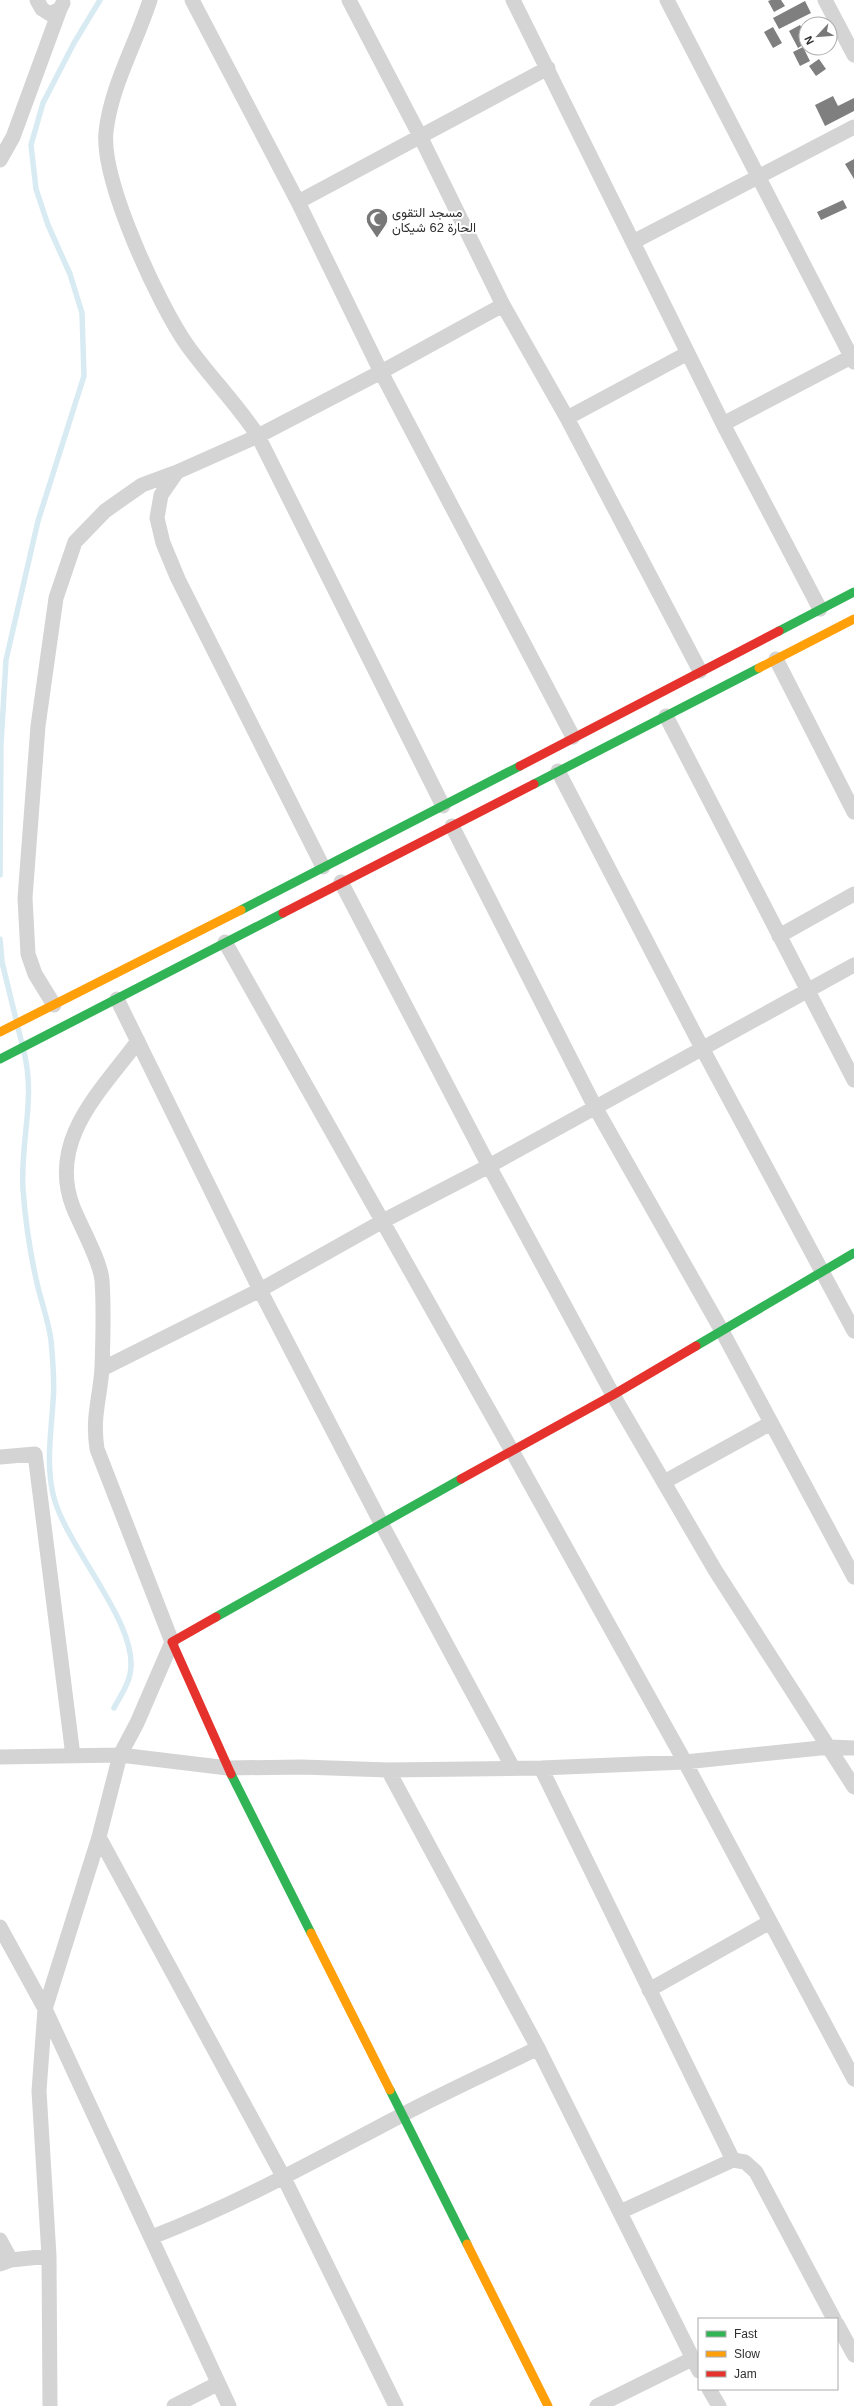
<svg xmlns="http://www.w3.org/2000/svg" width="854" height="2406" font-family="Arial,Vazirmatn,sans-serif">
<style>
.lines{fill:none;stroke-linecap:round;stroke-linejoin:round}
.stream{stroke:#d8ebf3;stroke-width:5.5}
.building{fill:#7f7f7f}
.street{stroke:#d4d4d4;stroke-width:15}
.fast{stroke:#30b455;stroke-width:9}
.slow{stroke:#ff9f0a;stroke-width:9}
.jam{stroke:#e5322d;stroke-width:9}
.labels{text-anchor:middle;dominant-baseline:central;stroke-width:4;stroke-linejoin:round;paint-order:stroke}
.poi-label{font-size:13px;fill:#2f2f2f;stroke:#fff;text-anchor:start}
</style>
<rect width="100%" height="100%" fill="#fff"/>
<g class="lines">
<path class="stream" d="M 0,875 L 1,744 L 6,660 L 38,521 L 84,376 L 82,313 L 70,274 L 48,225 L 36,189 L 31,145 L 43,103 L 74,43 L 100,0
M 0,939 L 2,962 L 22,1044
M 24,1052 C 36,1100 20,1141 23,1189 C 25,1217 29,1246 35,1274 C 39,1296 48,1318 51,1340 C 53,1361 55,1382 53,1402 C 51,1434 46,1463 53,1494 C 65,1547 141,1625 130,1674 C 128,1686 119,1698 114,1708"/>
</g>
<path class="building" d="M 771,0 L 781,0 L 785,6 L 774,12 L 768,1 Z
M 805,1 L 811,13 L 779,29 L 773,18 Z
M 800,25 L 806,36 L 806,43 L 798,48 L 789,31 Z
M 773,27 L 782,43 L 773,48 L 764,32 Z
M 803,47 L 810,61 L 800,66 L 793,52 Z
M 819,59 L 826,69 L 816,76 L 809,66 Z
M 833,96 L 838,106 L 854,98 L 854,111 L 825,126 L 815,105 Z
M 854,159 L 854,179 L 845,164 Z
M 843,200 L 847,208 L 821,220 L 817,212 Z"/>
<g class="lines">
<path class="street" d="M 37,0 L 42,9 L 50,14 L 60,9 L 63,3
M 150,0 C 136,44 111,86 106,132 C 101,181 159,305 187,345 C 210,377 237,404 258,436 L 443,806
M 192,0 L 298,202 L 381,372 L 573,737
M 349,0 L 420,136 L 503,305 L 567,418 L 700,671
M 513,0 L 723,424 L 820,609
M 667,0 L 854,362
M 825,0 L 854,55
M 0,160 L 13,137 L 60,9
M 298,202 L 548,68
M 633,242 L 854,127
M 567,418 L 688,353
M 723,424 L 851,357
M 776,659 L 854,812
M 666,716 L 854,1080
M 558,771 L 702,1048 L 854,1331
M 452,826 L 595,1107 L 722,1331 L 854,1577
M 323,867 L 178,579 L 163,543 L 157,518 L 161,495 L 177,472 L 258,436 L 381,372 L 503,305
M 341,882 L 489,1166 L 613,1395 L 715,1570 L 854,1787
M 779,936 L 854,894
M 225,942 L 512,1451 L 685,1762 L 854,2079
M 117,999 L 260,1290 L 381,1523 L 513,1768
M 54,1005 L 35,974 L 28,954 L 25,898 L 38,726 L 56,598 L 75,542 L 105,511 L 142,485 L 177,472
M 102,1369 L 260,1290 L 383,1221 L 489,1166 L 854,965
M 0,1457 L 35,1454 L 73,1756
M 664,1482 L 771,1423
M 0,1757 L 120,1755 L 228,1768 L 302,1767 L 388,1770 L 541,1768 L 685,1762 L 830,1747 L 854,1748
M 541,1768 L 733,2160
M 388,1770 L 538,2048 L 699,2371
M 99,1837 L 284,2178 L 396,2406
M 0,1927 L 45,2009 L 229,2406
M 649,1990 L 770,1922
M 620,2212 L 733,2160 L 745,2162 L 756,2172 L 834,2319
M 152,2237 C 238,2204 318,2159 400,2116 C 445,2092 492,2071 538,2048
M 0,2240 L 11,2260 L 0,2264
M 11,2260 L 49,2256
M 837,2324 L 854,2355
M 709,2389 L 719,2406
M 50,2406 L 49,2256 L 39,2091 L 45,2009 L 99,1837 L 120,1755 L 137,1723 L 172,1642 L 97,1449 C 92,1416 100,1399 102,1368 C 103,1340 104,1308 102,1280 C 100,1260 81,1227 73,1207 C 47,1140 102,1090 138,1041
M 174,2406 L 217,2384
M 597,2406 L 692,2359"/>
<path class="fast" d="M 779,631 L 854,592
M 534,784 L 759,668
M 241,910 L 520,766
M 0,1059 L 283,913
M 696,1346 L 854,1253
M 216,1617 L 461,1479
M 231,1774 L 311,1933
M 390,2090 L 467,2244"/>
<path class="slow" d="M 759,668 L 854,619
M 0,1032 L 241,910
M 311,1933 L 390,2090
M 467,2244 L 548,2406"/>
<path class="jam" d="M 520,766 L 779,631
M 283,913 L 534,784
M 461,1479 L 613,1395 L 696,1346
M 216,1617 L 172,1642 L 231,1774"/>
</g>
<defs>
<g id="mosque-pin" transform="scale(1.15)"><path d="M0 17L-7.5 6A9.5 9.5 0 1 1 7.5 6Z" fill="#787878" stroke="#fff"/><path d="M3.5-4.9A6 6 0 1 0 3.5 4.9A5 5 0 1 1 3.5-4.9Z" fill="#fff"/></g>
</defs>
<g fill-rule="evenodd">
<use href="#mosque-pin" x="377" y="219"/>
</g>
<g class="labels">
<g class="poi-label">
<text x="392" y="212">مسجد التقوى<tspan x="392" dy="15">الحارة 62 شيكان</tspan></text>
</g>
</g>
<rect x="698" y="2318" width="140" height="72" fill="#ffffff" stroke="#acacac"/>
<rect x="706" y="2331" width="20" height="6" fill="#30b455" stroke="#acacac"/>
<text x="734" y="2338" font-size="12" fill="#2f2f2f">Fast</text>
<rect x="706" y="2351" width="20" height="6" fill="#ff9f0a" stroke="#acacac"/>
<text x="734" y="2358" font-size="12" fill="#2f2f2f">Slow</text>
<rect x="706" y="2371" width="20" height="6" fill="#e5322d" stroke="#acacac"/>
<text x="734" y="2378" font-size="12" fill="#2f2f2f">Jam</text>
<g transform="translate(818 36) rotate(244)"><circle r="19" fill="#ffffff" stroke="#acacac"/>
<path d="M0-3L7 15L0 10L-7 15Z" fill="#787878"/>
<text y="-6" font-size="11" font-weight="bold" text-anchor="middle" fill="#2f2f2f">N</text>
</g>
</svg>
